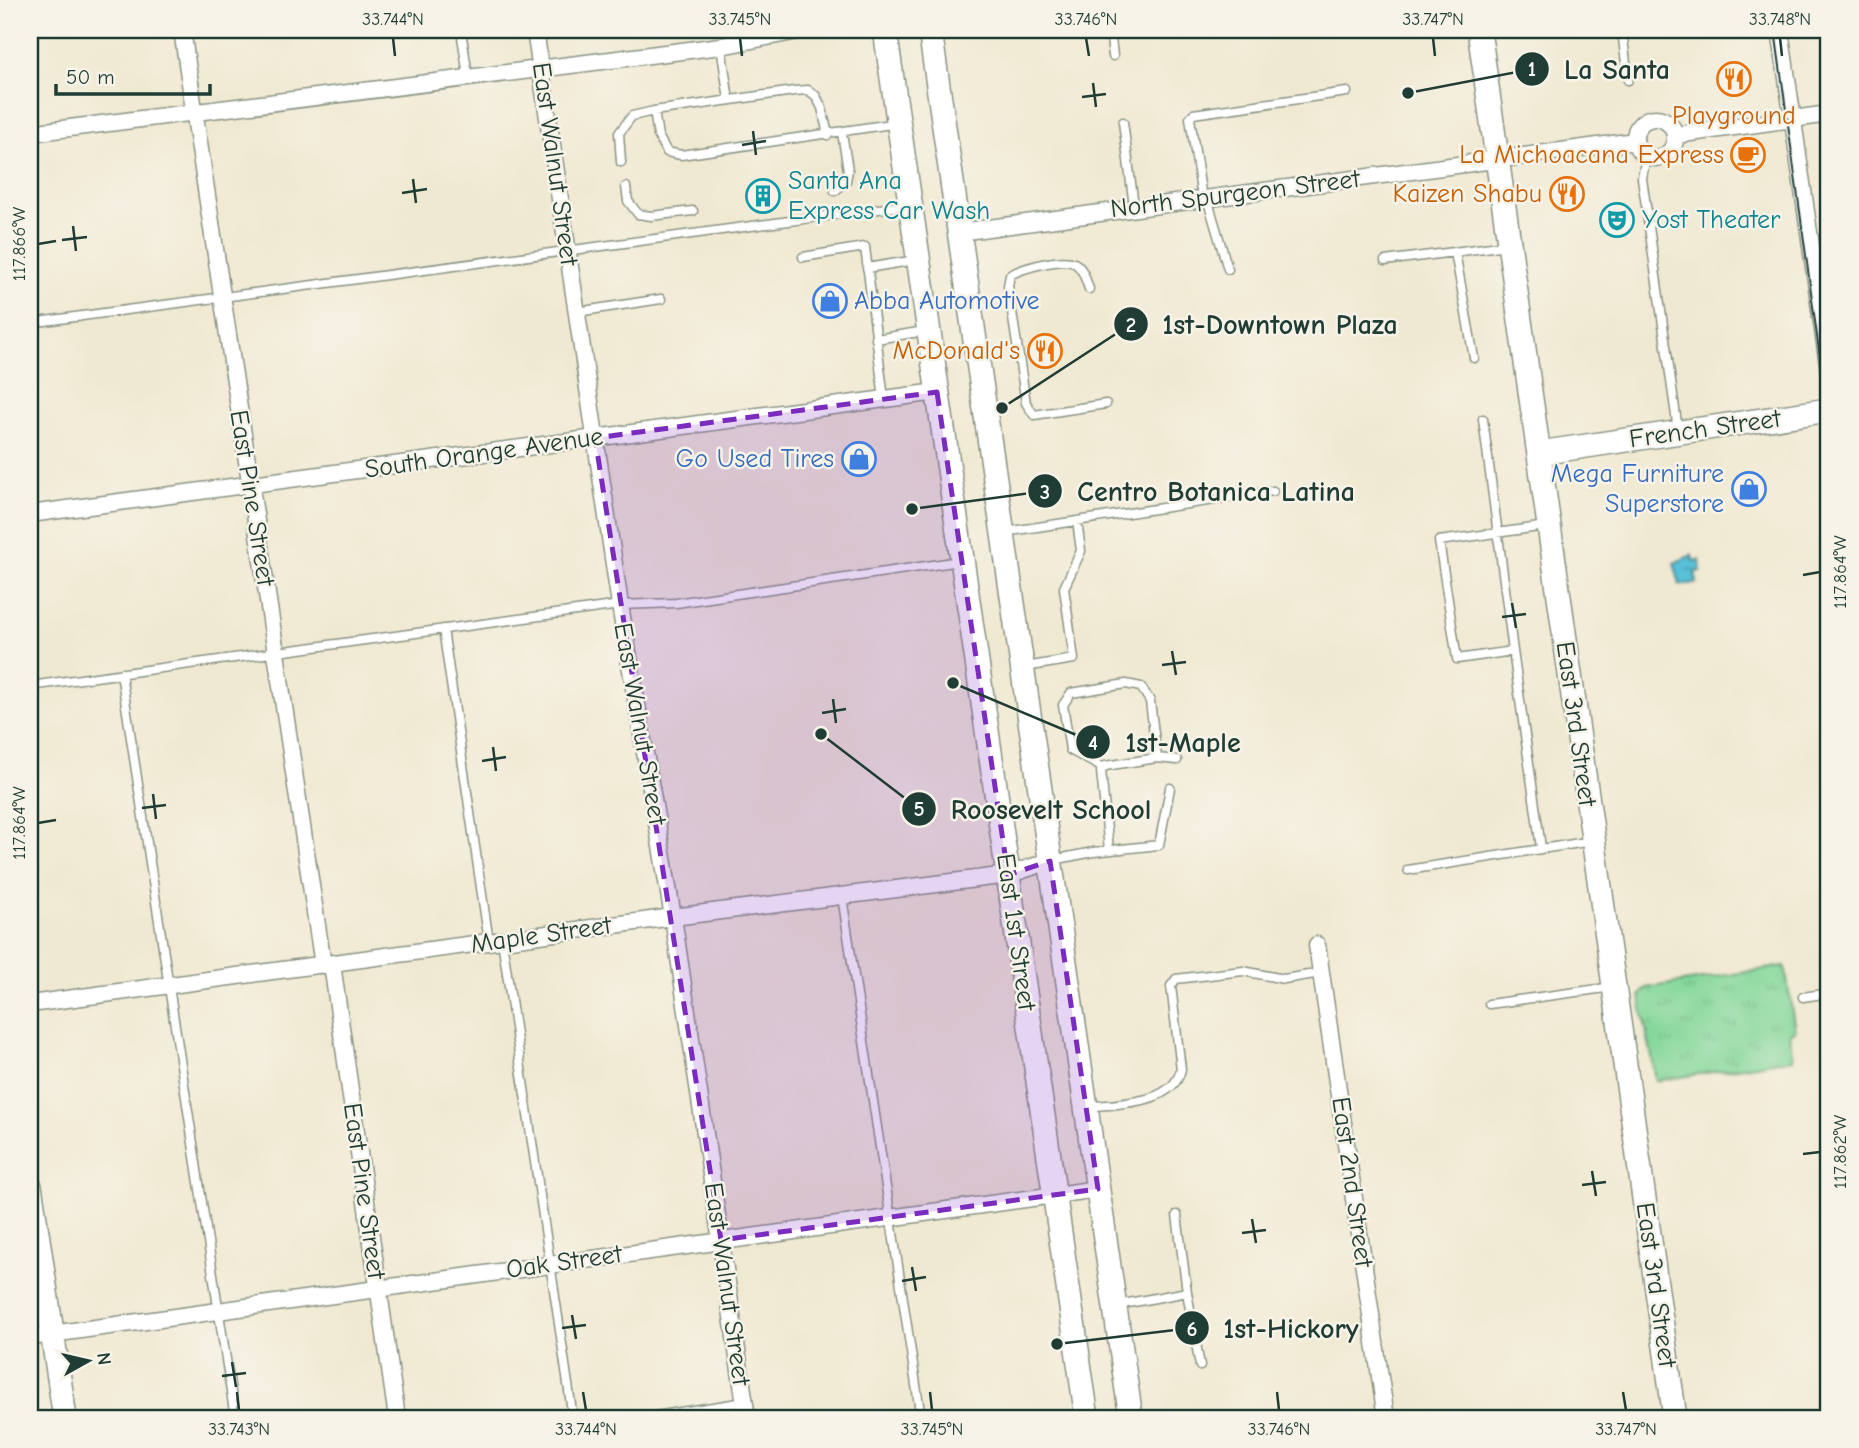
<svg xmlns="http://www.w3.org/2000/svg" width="1859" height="1448" font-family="'Comic Neue',sans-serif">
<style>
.park{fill:url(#park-tufts);stroke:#518a67;stroke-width:2}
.water{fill:url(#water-ripples);stroke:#3c7e86;stroke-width:2}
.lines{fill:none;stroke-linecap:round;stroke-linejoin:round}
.lane-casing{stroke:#889383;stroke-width:11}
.street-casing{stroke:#889383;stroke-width:19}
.secondary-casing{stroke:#889383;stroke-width:26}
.lane{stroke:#fff;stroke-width:8}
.street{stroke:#fff;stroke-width:16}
.secondary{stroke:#fff;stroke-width:23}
.tram{stroke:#1f3d34;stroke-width:2}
.marked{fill:#7b2cbf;fill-opacity:0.2;stroke:#7b2cbf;stroke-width:5;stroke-dasharray:14 9;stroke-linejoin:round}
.ticks{fill:none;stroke:#1f3d34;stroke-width:2.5}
.labels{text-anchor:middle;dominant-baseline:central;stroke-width:5;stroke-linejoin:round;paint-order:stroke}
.food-label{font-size:26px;fill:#c56008;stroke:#f7f3e8;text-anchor:end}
.street-label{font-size:26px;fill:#1f3d34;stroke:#f7f3e8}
.culture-label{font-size:26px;fill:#0d838f;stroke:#f7f3e8;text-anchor:start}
.shop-label{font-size:26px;fill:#366cbe;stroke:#f7f3e8;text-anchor:end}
.leader{fill:none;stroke:#1f3d34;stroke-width:2.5}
.callout-dot{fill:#1f3d34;stroke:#f7f3e8;stroke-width:2.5}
.mark-label{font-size:21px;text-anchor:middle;font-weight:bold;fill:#fff}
.callout-label{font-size:28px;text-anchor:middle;font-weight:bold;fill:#1f3d34;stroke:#f7f3e8;stroke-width:5;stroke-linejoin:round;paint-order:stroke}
.neatline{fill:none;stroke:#1f3d34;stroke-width:2.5}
.ticks-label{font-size:18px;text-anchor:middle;fill:#1f3d34}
</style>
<defs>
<pattern id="park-tufts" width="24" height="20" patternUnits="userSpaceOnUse" patternTransform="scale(1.75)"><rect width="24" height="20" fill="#83d79a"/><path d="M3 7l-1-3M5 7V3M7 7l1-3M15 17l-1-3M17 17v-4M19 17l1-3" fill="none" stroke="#71b985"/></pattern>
<pattern id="water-ripples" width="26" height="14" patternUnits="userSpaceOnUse" patternTransform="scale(1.75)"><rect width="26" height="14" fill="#59c0d7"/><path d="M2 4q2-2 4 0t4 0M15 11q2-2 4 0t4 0" fill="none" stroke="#499daf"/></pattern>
</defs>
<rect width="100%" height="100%" fill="#f7f3e8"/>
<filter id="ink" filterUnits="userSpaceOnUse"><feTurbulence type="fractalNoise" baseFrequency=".0143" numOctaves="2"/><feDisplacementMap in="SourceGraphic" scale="14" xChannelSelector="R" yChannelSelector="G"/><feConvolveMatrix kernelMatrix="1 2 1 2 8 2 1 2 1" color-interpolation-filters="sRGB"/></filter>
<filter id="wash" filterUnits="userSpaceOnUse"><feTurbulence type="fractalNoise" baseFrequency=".00686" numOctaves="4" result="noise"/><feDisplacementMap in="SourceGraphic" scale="28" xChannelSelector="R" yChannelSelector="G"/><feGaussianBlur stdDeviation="1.57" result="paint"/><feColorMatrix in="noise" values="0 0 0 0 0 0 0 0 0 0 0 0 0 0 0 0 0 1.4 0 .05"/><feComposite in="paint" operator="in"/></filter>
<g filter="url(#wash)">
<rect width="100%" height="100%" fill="#f0e9d2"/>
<path class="park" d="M 1785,966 L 1795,1031 L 1789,1033 L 1793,1059 L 1656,1081 C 1652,1051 1644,1025 1640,996 L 1646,988 Z"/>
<path class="water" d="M 1692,555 L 1693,561 L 1700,560 L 1701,571 L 1695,572 L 1697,583 L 1680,585 L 1674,563 Z"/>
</g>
<g filter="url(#ink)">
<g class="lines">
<g class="lane-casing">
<path id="lane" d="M 461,30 L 468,76
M 1110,30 L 1113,56
M 1622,30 L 1628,80
M 721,46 L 729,100
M 654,111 L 658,136 L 667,152 L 681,155 L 898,123
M 1123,122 L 1134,206
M 1646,156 L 1642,178 L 1678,430
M 621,162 L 619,133 L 632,116 L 654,111 L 794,91 L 808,90 L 816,96 L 822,108 L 828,135
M 626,187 L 628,201 L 638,214 L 651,216 L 693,211
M 835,191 L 846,181 L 848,170 L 842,133
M 1202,198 L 1190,118 L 1193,114 L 1347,92
M 1207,198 L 1228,269
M 1455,252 L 1474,358
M 803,257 L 865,247 L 884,399
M 1385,261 L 1507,245
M 867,268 L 916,260
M 1089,289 C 1086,281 1084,270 1076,264 C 1063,256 1023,268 1010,275 L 1008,286 L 1026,403 L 1034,415 L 1106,404
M 577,312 L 661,299
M 30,323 L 908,205
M 876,339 L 925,331
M 1483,419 L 1513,651 L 1457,659 L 1439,541 L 1546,526
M 1005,532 L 1273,491
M 443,629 L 489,942
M 1513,651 L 1541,848
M 1025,667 L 1074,659 L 1064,588 L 1081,551 L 1077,521
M 121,673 L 235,1418
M 30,686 L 620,605 L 676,603 L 960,561
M 1103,768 L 1070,750 L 1063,705 L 1071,693 L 1126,684 L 1141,687 L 1150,701 L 1157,758
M 1109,850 L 1101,771 L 1105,766 L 1157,758 L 1177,760
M 1053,860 L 1093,852 L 1159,845 L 1170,788
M 1408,870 L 1592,841
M 842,896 L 921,1418
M 502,940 L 573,1418
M 1803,997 L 1829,993
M 1489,1004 L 1613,987
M 1087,1107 C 1117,1103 1174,1105 1181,1069 L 1171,986 L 1176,979 L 1243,971 L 1284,979 L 1321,973
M 1177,1215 L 1187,1292
M 1118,1305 L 1187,1292 L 1200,1366
M 642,1418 L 745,1402"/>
</g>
<g class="street-casing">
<path id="street" d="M 182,30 L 323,965
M 535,30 L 620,605 L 673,917 L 747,1418
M 1780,30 L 1829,372
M1635 138a20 20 0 1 1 40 0a20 20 0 1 1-40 0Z
M 30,133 L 721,46 L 803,30
M 1676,135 L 1829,114
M 959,232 L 1635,141
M 30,514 L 937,392
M 1317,945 L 1386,1418
M 332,964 L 397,1418
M 30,1004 L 673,917 L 1008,875 L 1050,861
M 30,1337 L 1098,1189"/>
</g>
<g class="secondary-casing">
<path id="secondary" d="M 885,30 L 1087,1418
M 930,30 L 1131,1418
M 1479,30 L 1675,1418
M 1539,453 L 1829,410
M 30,1186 L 65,1418"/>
</g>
<use href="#lane" class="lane"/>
<use href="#street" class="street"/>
<use href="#secondary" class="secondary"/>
<path class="tram" d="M 1775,30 L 1829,423"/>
</g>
</g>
<path class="marked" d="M 937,392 L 1008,875 L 1050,861 L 1098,1189 L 721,1240 L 595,438 Z"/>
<path class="ticks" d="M 393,38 L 395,56M 740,38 L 742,56M 1086,38 L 1089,56M 1433,38 L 1435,56M 1780,38 L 1782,56M 1093,83 L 1096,107M 1082,97 L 1106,94M 753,131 L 756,155M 742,145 L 766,141M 413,179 L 416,203M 402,193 L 427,189M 73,226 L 76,251M 62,240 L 87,237M 38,244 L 56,241M 1803,575 L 1820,572M 1512,603 L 1516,628M 1502,617 L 1526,614M 1172,651 L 1176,675M 1162,665 L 1186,662M 833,699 L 836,723M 822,713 L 846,709M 493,747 L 496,771M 482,761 L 506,757M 153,794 L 156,819M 142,808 L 166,805M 38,823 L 56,820M 1803,1154 L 1820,1152M 1592,1171 L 1596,1196M 1582,1185 L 1606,1182M 1252,1219 L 1256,1243M 1242,1233 L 1266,1230M 912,1267 L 916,1291M 902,1281 L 926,1277M 572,1315 L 576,1339M 562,1328 L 586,1325M 232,1362 L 236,1387M 222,1376 L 246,1373M 237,1392 L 239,1410M 583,1392 L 586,1410M 930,1392 L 932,1410M 1277,1392 L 1279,1410M 1623,1392 L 1626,1410"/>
<defs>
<g id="restaurant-ring" transform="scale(1.75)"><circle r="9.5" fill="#f7f3e8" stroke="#e8710a" stroke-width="1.5"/><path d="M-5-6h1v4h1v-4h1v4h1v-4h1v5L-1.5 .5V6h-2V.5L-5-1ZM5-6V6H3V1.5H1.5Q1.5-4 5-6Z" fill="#e8710a"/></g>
<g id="cafe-ring" transform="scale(1.75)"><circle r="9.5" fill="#f7f3e8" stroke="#e8710a" stroke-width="1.5"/><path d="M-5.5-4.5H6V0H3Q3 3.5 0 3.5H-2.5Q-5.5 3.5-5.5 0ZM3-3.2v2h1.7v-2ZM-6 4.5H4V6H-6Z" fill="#e8710a"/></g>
<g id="building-ring" transform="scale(1.75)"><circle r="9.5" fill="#f7f3e8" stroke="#0f9aa8" stroke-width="1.5"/><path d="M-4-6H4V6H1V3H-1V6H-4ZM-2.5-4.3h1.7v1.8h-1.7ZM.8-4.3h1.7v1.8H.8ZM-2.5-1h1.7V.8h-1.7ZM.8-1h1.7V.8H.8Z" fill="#0f9aa8"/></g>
<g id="theatre-ring" transform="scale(1.75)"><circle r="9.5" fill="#f7f3e8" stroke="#0f9aa8" stroke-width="1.5"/><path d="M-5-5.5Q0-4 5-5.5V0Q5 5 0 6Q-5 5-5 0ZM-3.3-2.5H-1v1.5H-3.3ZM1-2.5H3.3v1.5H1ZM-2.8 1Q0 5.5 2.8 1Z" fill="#0f9aa8"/></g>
<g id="shop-ring" transform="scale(1.75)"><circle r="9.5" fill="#f7f3e8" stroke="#3f7fe0" stroke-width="1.5"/><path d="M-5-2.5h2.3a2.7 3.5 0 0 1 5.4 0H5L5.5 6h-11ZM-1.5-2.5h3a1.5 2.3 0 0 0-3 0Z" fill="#3f7fe0"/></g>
</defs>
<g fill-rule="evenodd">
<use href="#restaurant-ring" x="1734" y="79"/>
<use href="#cafe-ring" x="1748" y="155"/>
<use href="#restaurant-ring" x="1567" y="194"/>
<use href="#building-ring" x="763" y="196"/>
<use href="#theatre-ring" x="1617" y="220"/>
<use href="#shop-ring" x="830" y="301"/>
<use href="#restaurant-ring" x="1045" y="351"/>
<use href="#shop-ring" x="859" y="459"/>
<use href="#shop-ring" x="1749" y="489"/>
</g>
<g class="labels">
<g class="food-label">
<text x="1734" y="116" text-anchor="middle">Playground</text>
<text x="1724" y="155">La Michoacana Express</text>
<text x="1542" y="194">Kaizen Shabu</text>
<text x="1020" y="351">McDonald's</text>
</g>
<g class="street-label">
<text transform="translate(555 164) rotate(82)">East Walnut Street</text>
<text transform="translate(1235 194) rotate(-7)">North Spurgeon Street</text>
<text transform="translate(1705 429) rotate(-8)">French Street</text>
<text transform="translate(484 453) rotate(-8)">South Orange Avenue</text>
<text transform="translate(252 498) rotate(81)">East Pine Street</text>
<text transform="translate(640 724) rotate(80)">East Walnut Street</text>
<text transform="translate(1576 724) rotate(82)">East 3rd Street</text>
<text transform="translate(1016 932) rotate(82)">East 1st Street</text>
<text transform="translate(541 935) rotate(-8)">Maple Street</text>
<text transform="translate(1352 1182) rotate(82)">East 2nd Street</text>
<text transform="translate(364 1191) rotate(82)">East Pine Street</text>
<text transform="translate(564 1262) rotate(-8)">Oak Street</text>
<text transform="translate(727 1284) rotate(82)">East Walnut Street</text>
<text transform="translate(1656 1285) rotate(82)">East 3rd Street</text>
</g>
<g class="culture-label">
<text x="788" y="181">Santa Ana<tspan x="788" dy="30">Express Car Wash</tspan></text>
<text x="1642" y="220">Yost Theater</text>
</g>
<g class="shop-label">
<text x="854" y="301" text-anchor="start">Abba Automotive</text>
<text x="834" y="459">Go Used Tires</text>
<text x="1724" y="474">Mega Furniture<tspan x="1724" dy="30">Superstore</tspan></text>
</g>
</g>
<path class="leader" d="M1408 93L1532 69M1002 408L1131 324M912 509L1045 491M953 683L1093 742M821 734L919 809M1057 1344L1192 1328"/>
<g class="callout-dot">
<circle cx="1408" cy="93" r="7"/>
<circle cx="1002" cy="408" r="7"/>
<circle cx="912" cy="509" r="7"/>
<circle cx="953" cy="683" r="7"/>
<circle cx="821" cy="734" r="7"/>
<circle cx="1057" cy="1344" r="7"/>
<circle cx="1532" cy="69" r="18"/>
<circle cx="1131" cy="324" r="18"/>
<circle cx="1045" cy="491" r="18"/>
<circle cx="1093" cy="742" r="18"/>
<circle cx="919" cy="809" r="18"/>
<circle cx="1192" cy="1328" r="18"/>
</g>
<g class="mark-label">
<text x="1532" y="76">1</text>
<text x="1131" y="332">2</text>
<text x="1045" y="499">3</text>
<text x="1093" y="750">4</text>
<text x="919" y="816">5</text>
<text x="1192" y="1336">6</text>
</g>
<g class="callout-label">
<text x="1617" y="79">La Santa</text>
<text x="1280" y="334">1st-Downtown Plaza</text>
<text x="1216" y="501">Centro Botanica Latina</text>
<text x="1183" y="752">1st-Maple</text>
<text x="1051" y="819">Roosevelt School</text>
<text x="1291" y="1338">1st-Hickory</text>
</g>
<rect width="1859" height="1448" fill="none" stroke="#f7f3e8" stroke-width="77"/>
<g transform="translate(88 1361) rotate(82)" stroke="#f7f3e8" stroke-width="5" paint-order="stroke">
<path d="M0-5L12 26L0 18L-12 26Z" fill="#1f3d34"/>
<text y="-10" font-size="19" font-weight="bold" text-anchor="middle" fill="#1f3d34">N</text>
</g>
<path d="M56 84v10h154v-10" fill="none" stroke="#1f3d34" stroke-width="3.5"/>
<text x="66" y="84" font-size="21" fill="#1f3d34" stroke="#f7f3e8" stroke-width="5" paint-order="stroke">50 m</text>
<rect x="38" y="38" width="1782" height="1372" class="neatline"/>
<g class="ticks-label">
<text x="393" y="25">33.744°N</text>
<text x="740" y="25">33.745°N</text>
<text x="1086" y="25">33.746°N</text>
<text x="1433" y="25">33.747°N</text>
<text x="1780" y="25">33.748°N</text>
<text transform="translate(19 244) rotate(-90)" y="6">117.866°W</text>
<text transform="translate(1840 572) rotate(-90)" y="6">117.864°W</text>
<text transform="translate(19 823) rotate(-90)" y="6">117.864°W</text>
<text transform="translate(1840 1152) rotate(-90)" y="6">117.862°W</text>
<text x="239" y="1435">33.743°N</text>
<text x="586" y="1435">33.744°N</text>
<text x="932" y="1435">33.745°N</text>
<text x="1279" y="1435">33.746°N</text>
<text x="1626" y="1435">33.747°N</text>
</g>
</svg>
